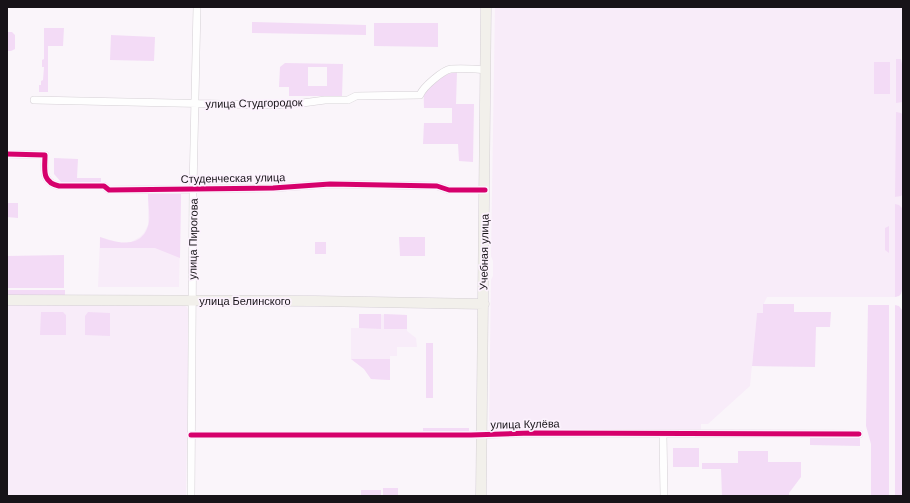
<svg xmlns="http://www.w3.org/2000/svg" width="910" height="503" font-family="Helvetica,sans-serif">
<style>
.built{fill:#f8ecf9}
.green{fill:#f3dbf6;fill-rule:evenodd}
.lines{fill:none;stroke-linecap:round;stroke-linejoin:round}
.street-casing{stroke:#d5d0d5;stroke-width:8}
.secondary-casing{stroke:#d5d0d5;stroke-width:11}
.street{stroke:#fefefe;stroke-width:7}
.secondary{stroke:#f2f0eb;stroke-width:10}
.cycleway-casing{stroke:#fcf2fd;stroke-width:8}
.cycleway{stroke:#d6006c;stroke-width:5}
.labels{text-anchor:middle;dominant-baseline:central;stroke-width:3.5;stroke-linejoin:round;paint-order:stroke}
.street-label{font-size:11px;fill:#171318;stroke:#fcf2fd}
</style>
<rect width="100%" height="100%" fill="#faf5fa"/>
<path class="built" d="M 495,7 L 903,7 L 901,59 L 903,70 L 901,293 L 896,297 L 767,297 L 763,305 L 763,313 L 757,313 L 750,386 L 708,424 L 701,424 L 701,430 L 529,430 L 497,429 L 490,427 L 489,425 L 491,280 L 493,276 L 493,261 L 491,256 Z
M 148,194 L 181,194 L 179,287 L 98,287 L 100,237 L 121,243 L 131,242 L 140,237 L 144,233 L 148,225 Z
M 7,305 L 182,305 L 187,307 L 189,312 L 186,496 L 7,496 Z
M 359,314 L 407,315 L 407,331 L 416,338 L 417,347 L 397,347 L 397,356 L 390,356 L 390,380 L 371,379 L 364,369 L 351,359 L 351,328 L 359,328 Z"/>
<path class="green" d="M 252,22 L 366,25 L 366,35 L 252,33 Z
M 374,23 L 438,23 L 438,47 L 374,46 Z
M 44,28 L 64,28 L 63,46 L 48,46 L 48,92 L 39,92 L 39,85 L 41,85 L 41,81 L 43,80 L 44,67 L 42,67 L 42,60 L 44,59 Z
M 7,32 L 12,32 L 15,35 L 15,49 L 11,51 L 7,51 Z
M 111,35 L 155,37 L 154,61 L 110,60 Z
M 896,59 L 901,59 L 903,70 L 903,102 L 896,103 Z
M 874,62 L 890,62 L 890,94 L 874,94 Z
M 285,63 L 343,64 L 342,96 L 289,96 L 289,87 L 279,87 L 280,67 ZM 308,67 L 327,67 L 327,86 L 308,86 Z
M 457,72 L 456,104 L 474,104 L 473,162 L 459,161 L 458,144 L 423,144 L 424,123 L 452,123 L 452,108 L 424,108 C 424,103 423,96 425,92 C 429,84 448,72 457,72 Z
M 896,112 L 901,113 L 903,115 L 903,194 L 901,196 L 895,197 Z
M 54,158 L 78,159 L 77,178 L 101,178 L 101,183 L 61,182 L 54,174 Z
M 148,194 L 181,194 L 180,258 L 155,248 L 100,248 L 100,237 C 118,244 144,249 149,222 C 150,213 148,203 148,194 Z
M 7,203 L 18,203 L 18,218 L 7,217 Z
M 895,204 L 899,205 L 903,209 L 902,290 L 901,294 L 899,296 L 895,297 Z
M 889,226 L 889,253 L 885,250 L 885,228 Z
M 399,237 L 425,237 L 425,256 L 400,256 Z
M 315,242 L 326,242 L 326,254 L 315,254 Z
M 64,255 L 64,288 L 7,288 L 7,256 Z
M 7,290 L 65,290 L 65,295 L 9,295 L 7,294 Z
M 763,304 L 794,304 L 794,312 L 831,312 L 830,327 L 816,327 L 815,367 L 752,366 L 757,313 L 763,313 Z
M 868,305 L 889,305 L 889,495 L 871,495 L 871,444 L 866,426 Z
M 895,305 L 899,306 L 902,310 L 902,496 L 895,496 Z
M 41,312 L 63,312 L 66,315 L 66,335 L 40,335 Z
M 88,312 L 110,313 L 110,336 L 85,335 L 85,316 Z
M 359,314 L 381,314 L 381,329 L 359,328 Z
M 384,314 L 407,315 L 407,329 L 384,329 Z
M 426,343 L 433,343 L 433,398 L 426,398 Z
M 351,359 L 390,359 L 390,380 L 371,379 L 364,369 Z
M 423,428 L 469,428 L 469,432 L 423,432 Z
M 810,437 L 860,437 L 860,446 L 810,445 Z
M 673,448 L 699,448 L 699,467 L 673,467 Z
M 738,451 L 768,451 L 768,462 L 801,462 L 801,477 L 789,493 L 789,496 L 722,496 L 721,469 L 702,469 L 702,463 L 738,463 Z
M 383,488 L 398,488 L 398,496 L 383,496 Z
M 361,490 L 381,490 L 381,496 L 361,496 Z"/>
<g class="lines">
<g class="street-casing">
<path id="street" d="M 34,100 L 265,105 L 295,104 L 325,100 L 348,100 L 356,96 L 420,95 C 423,87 443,70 451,69 C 462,68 475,69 486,70
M 7,154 L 45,155 C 45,169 41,182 59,186 L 104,186 L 109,190 L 273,188 L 330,184 L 437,186 L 449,190 L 485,190
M 663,434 L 664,496
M 191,435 L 471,435 L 531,433 L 859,434
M 191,496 L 193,189 L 197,7"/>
</g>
<g class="secondary-casing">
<path id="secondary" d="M 7,300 L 315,301 L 484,304
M 481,496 L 486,7"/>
</g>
<use href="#street" class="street"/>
<use href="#secondary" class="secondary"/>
<g class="cycleway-casing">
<path id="cycleway" d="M 7,154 L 45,155 C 45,169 41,182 59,186 L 104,186 L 109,190 L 273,188 L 330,184 L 437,186 L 449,190 L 485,190
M 191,435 L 471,435 L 531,433 L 859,434"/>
</g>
<use href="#cycleway" class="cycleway"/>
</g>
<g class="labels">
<g class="street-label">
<text transform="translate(254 103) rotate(-1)">улица Студгородок</text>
<text transform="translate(233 178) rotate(-1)">Студенческая улица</text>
<text transform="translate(193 239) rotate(-89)">улица Пирогова</text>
<text transform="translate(484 252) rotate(-89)">Учебная улица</text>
<text x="245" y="301">улица Белинского</text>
<text transform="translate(525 424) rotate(-1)">улица Кулёва</text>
</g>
</g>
<rect width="910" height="503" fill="none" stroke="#171318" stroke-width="16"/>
</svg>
